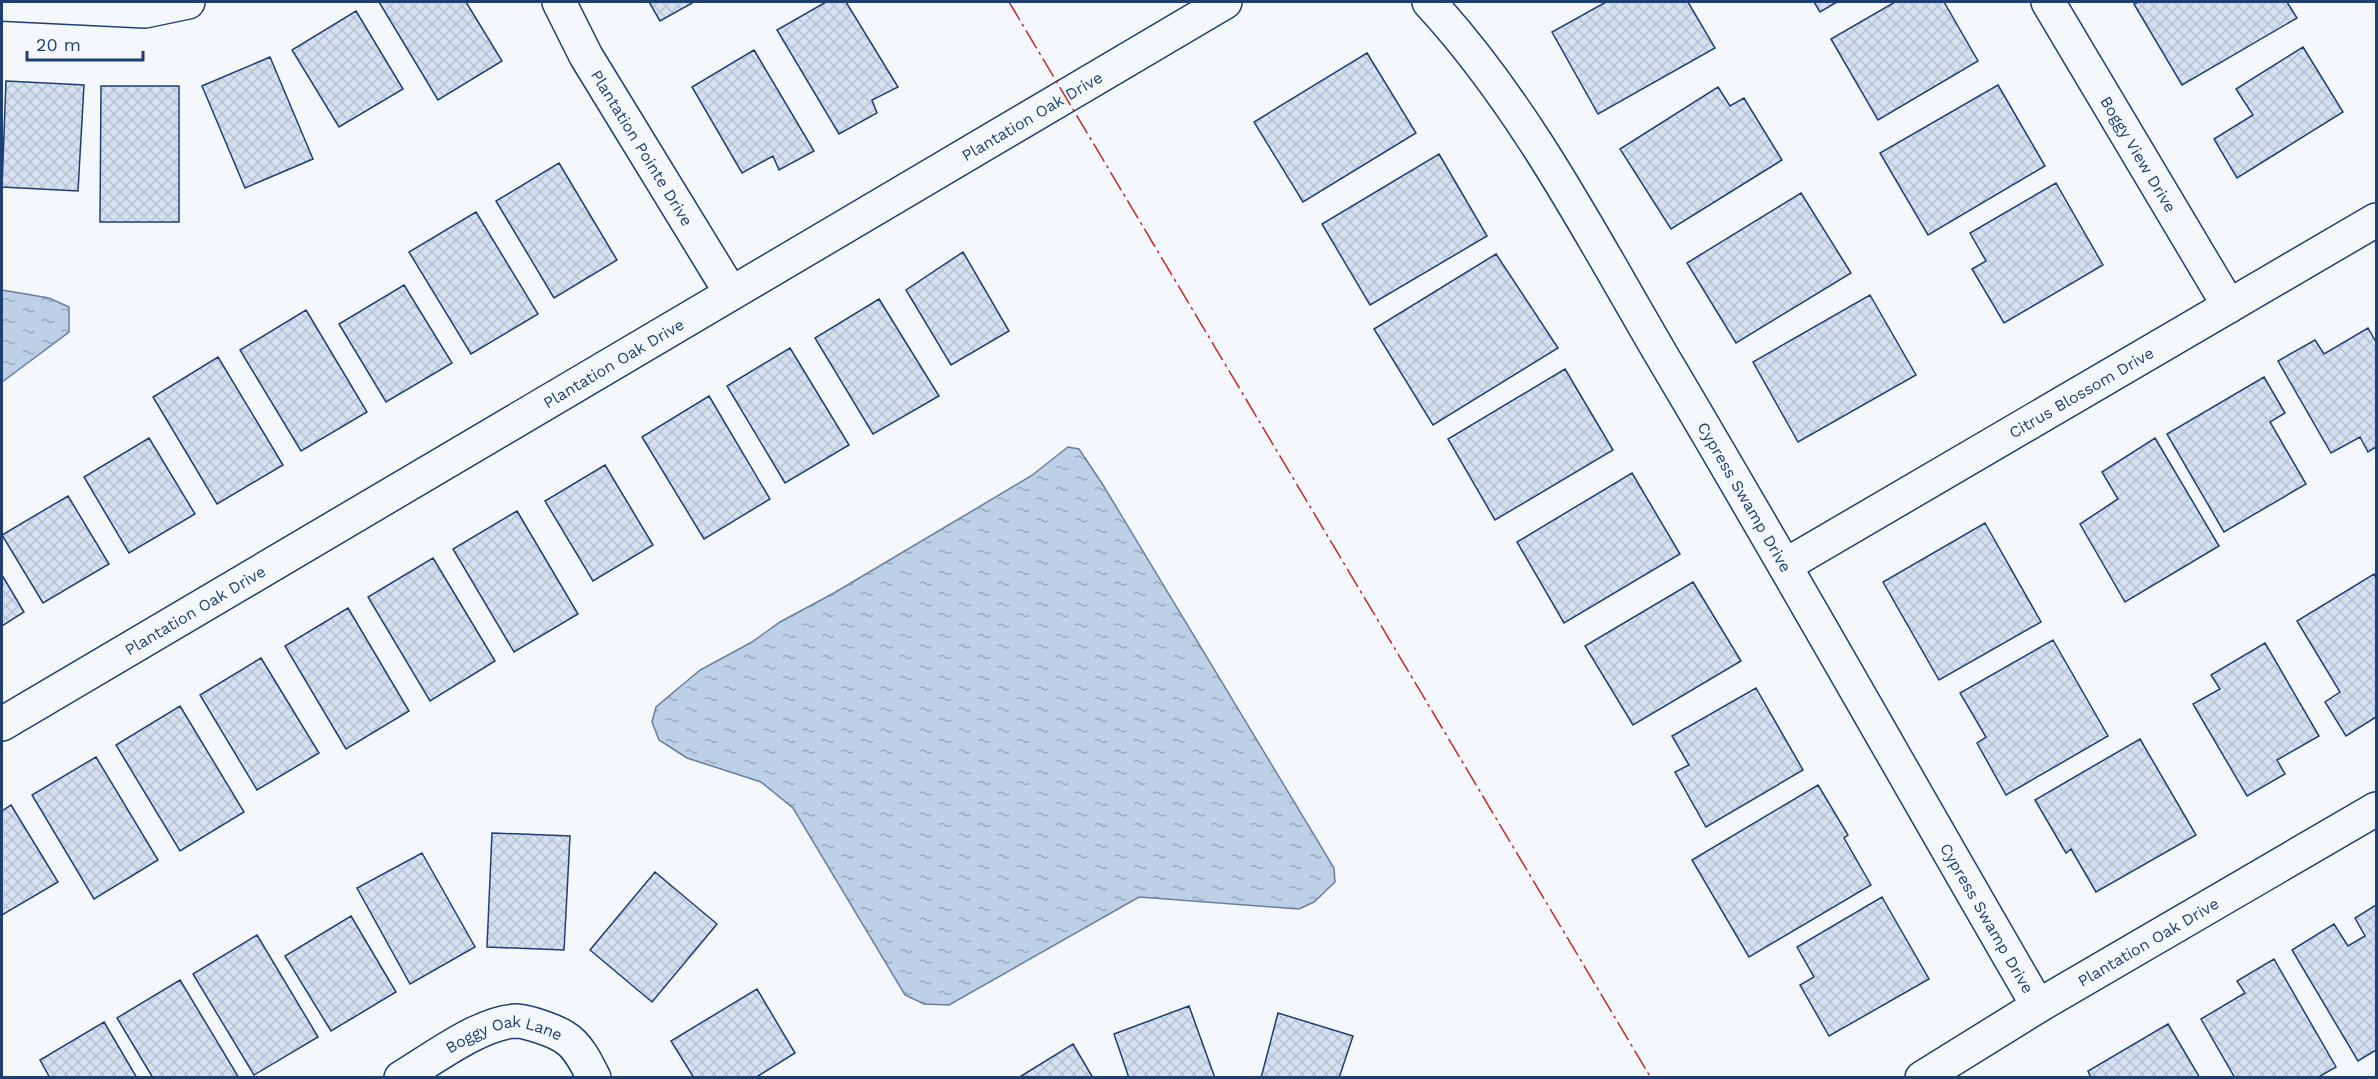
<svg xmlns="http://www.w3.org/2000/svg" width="2378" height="1079" font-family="'Work Sans',sans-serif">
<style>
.water{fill:url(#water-ripples);stroke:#687fa3;stroke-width:1.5}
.building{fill:url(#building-cross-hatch);stroke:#1d3f73;stroke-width:1.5}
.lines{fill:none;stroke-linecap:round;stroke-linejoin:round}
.minor-casing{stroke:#1d3f73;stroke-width:36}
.minor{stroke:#f4f7fb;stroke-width:33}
.power{stroke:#c62828;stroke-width:1.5;stroke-dasharray:21 4.5 3 4.5;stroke-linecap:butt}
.labels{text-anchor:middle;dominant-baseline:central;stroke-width:4.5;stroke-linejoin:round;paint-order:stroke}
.street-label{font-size:16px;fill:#1d3f73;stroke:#f4f7fb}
</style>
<defs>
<pattern id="water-ripples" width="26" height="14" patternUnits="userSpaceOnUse" patternTransform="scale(1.5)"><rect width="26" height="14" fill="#bed0e5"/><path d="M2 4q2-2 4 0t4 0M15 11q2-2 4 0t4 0" fill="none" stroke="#9aaabe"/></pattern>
<pattern id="building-cross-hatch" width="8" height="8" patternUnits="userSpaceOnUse" patternTransform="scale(1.5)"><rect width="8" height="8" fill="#d5e0f0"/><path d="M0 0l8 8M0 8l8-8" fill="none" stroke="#b6c1d1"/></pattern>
</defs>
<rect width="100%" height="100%" fill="#f4f7fb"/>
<path class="water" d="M 2,290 L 49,298 L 69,307 L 69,332 L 2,382 Z
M 1068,447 L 1079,449 L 1103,485 L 1334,868 L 1335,882 L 1314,902 L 1299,909 L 1139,897 L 949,1005 L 924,1004 L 905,995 L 793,808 L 761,782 L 687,758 L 659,740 L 652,722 L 656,707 L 700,670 L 752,642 L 780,622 L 834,593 L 1031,476 Z"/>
<path class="building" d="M 379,2 L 466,2 L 502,61 L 438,100 Z
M 649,2 L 694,2 L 660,21 Z
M 826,2 L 846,2 L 898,87 L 872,100 L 877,113 L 839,134 L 777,30 Z
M 1606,2 L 1688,2 L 1715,48 L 1598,114 L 1552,32 Z
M 1814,2 L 1837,2 L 1820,12 Z
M 1895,2 L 1944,2 L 1978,61 L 1878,120 L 1831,39 Z
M 2139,2 L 2287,2 L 2297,18 L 2182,85 L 2134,4 Z
M 356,11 L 403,89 L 339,127 L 292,50 Z
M 2303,47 L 2343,112 L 2237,178 L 2214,139 L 2253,115 L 2236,89 Z
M 754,50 L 814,151 L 779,170 L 773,156 L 742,173 L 692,87 Z
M 1367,53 L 1416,133 L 1303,202 L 1254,122 Z
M 270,57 L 313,159 L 245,188 L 202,86 Z
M 6,81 L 84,85 L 78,191 L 2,187 Z
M 1998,85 L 2045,166 L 1928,235 L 1880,153 Z
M 101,86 L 179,86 L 179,222 L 100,222 Z
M 1718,87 L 1730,106 L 1744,98 L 1782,160 L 1671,229 L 1620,149 Z
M 1439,154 L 1487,236 L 1370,305 L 1322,224 Z
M 559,163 L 617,260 L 554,298 L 496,201 Z
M 2056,183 L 2103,265 L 2004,323 L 1972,269 L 1986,261 L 1970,233 Z
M 1801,193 L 1851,273 L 1736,343 L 1687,263 Z
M 476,212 L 538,314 L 471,354 L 409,252 Z
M 963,252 L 1009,331 L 951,365 L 906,290 Z
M 1496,254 L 1558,348 L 1433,425 L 1374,329 Z
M 404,285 L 452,363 L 386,402 L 339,324 Z
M 1870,295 L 1916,375 L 1798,442 L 1753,362 Z
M 879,299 L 939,396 L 873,434 L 815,338 Z
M 306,310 L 367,412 L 301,451 L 240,350 Z
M 2368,328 L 2376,342 L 2376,447 L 2368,452 L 2360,437 L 2331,453 L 2278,361 L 2315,340 L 2324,354 Z
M 790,348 L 849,445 L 785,483 L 727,386 Z
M 218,357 L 283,465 L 217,504 L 153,397 Z
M 1565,369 L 1613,450 L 1495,520 L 1448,439 Z
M 2264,377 L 2285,413 L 2270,422 L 2306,484 L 2224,532 L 2167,434 Z
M 709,396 L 770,499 L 704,539 L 642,437 Z
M 149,438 L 195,514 L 129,553 L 84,477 Z
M 2155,438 L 2219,546 L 2125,602 L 2080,524 L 2118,499 L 2102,472 Z
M 605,465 L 653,545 L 593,581 L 545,501 Z
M 1632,473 L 1680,554 L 1564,623 L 1517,542 Z
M 68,496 L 109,564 L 43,603 L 2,535 Z
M 517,511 L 578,614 L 514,652 L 453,549 Z
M 1985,523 L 2041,622 L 1939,680 L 1883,582 Z
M 433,558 L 495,661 L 430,701 L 368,597 Z
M 2374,574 L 2376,578 L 2376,717 L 2346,736 L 2325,702 L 2340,692 L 2297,621 Z
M 2,575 L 24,612 L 2,626 Z
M 1693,582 L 1741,661 L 1633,725 L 1585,646 Z
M 348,608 L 409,711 L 346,749 L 285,646 Z
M 2053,640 L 2108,736 L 2006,795 L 1977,743 L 1986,737 L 1960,693 Z
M 2265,643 L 2319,736 L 2277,760 L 2285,774 L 2247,796 L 2193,704 L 2220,689 L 2211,675 Z
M 261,658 L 319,753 L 257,790 L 200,695 Z
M 1756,688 L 1803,770 L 1706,827 L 1675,772 L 1689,765 L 1672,736 Z
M 180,706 L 244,812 L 180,851 L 116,745 Z
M 2140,739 L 2196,835 L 2096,892 L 2071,849 L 2066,853 L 2035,800 Z
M 96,757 L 158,860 L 94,899 L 32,795 Z
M 1818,785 L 1848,835 L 1844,838 L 1871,885 L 1749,957 L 1692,860 Z
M 11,805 L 58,882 L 2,915 L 2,811 Z
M 492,833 L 570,836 L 564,950 L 487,947 Z
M 422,853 L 475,947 L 410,984 L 357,888 Z
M 655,872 L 717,924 L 652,1002 L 590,950 Z
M 1882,897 L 1929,979 L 1829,1036 L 1800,985 L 1814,977 L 1797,947 Z
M 2376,905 L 2376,1050 L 2358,1061 L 2292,950 L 2334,924 L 2348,946 L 2365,936 L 2355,918 Z
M 351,916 L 396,992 L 331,1031 L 285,956 Z
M 257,935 L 318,1037 L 254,1075 L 193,974 Z
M 2274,959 L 2336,1067 L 2317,1078 L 2235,1078 L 2201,1019 L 2245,993 L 2237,981 Z
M 180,980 L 239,1078 L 153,1078 L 117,1018 Z
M 757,989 L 795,1053 L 755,1078 L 694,1078 L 671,1041 Z
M 1189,1006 L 1215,1078 L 1129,1078 L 1114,1034 Z
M 1278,1013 L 1353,1036 L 1339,1078 L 1261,1078 Z
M 104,1022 L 137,1078 L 50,1078 L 40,1060 Z
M 2168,1024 L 2200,1078 L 2091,1078 L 2088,1071 Z
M 1073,1044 L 1093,1078 L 1018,1078 Z"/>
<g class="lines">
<g class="minor-casing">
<g id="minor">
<path id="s1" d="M 559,2 L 586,56 L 731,293"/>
<path id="s2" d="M 1429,2 C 1525,106 1591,235 1662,356 C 1790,571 1912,789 2038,1006"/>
<path id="s3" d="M 2048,2 L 2229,306"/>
<path d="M 2,4 L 145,11 L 188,2"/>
<path id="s4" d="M 1786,565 L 2376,220"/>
<path id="s5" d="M 2,724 L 1225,2"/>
<path id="s6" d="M 401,1078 C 431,1060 481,1022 516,1021 C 527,1021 555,1031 564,1037 C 578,1045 587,1064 594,1078"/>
<path id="s7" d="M 1922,1078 L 2038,1006 L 2376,809"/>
</g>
</g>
<use href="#minor" class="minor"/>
<path class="power" d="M 1009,2 L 1651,1078"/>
</g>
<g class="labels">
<g class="street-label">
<text stroke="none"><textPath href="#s5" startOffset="1196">Plantation Oak Drive</textPath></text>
<text stroke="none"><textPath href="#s1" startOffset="168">Plantation Pointe Drive</textPath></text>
<text stroke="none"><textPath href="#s3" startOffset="177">Boggy View Drive</textPath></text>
<text stroke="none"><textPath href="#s5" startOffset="710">Plantation Oak Drive</textPath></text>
<text stroke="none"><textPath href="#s4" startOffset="342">Citrus Blossom Drive</textPath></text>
<text stroke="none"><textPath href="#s2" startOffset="588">Cypress Swamp Drive</textPath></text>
<text stroke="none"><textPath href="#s5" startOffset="224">Plantation Oak Drive</textPath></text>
<text stroke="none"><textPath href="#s2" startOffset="1074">Cypress Swamp Drive</textPath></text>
<text stroke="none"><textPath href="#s7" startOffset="264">Plantation Oak Drive</textPath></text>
<text stroke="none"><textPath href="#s6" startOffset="116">Boggy Oak Lane</textPath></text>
</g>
</g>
<rect width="2378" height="1079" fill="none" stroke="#1d3f73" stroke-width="6"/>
<path d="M27 51v9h116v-9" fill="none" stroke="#1d3f73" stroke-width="3"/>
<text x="36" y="51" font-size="18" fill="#1d3f73" stroke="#f4f7fb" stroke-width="4.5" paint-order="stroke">20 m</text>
</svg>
